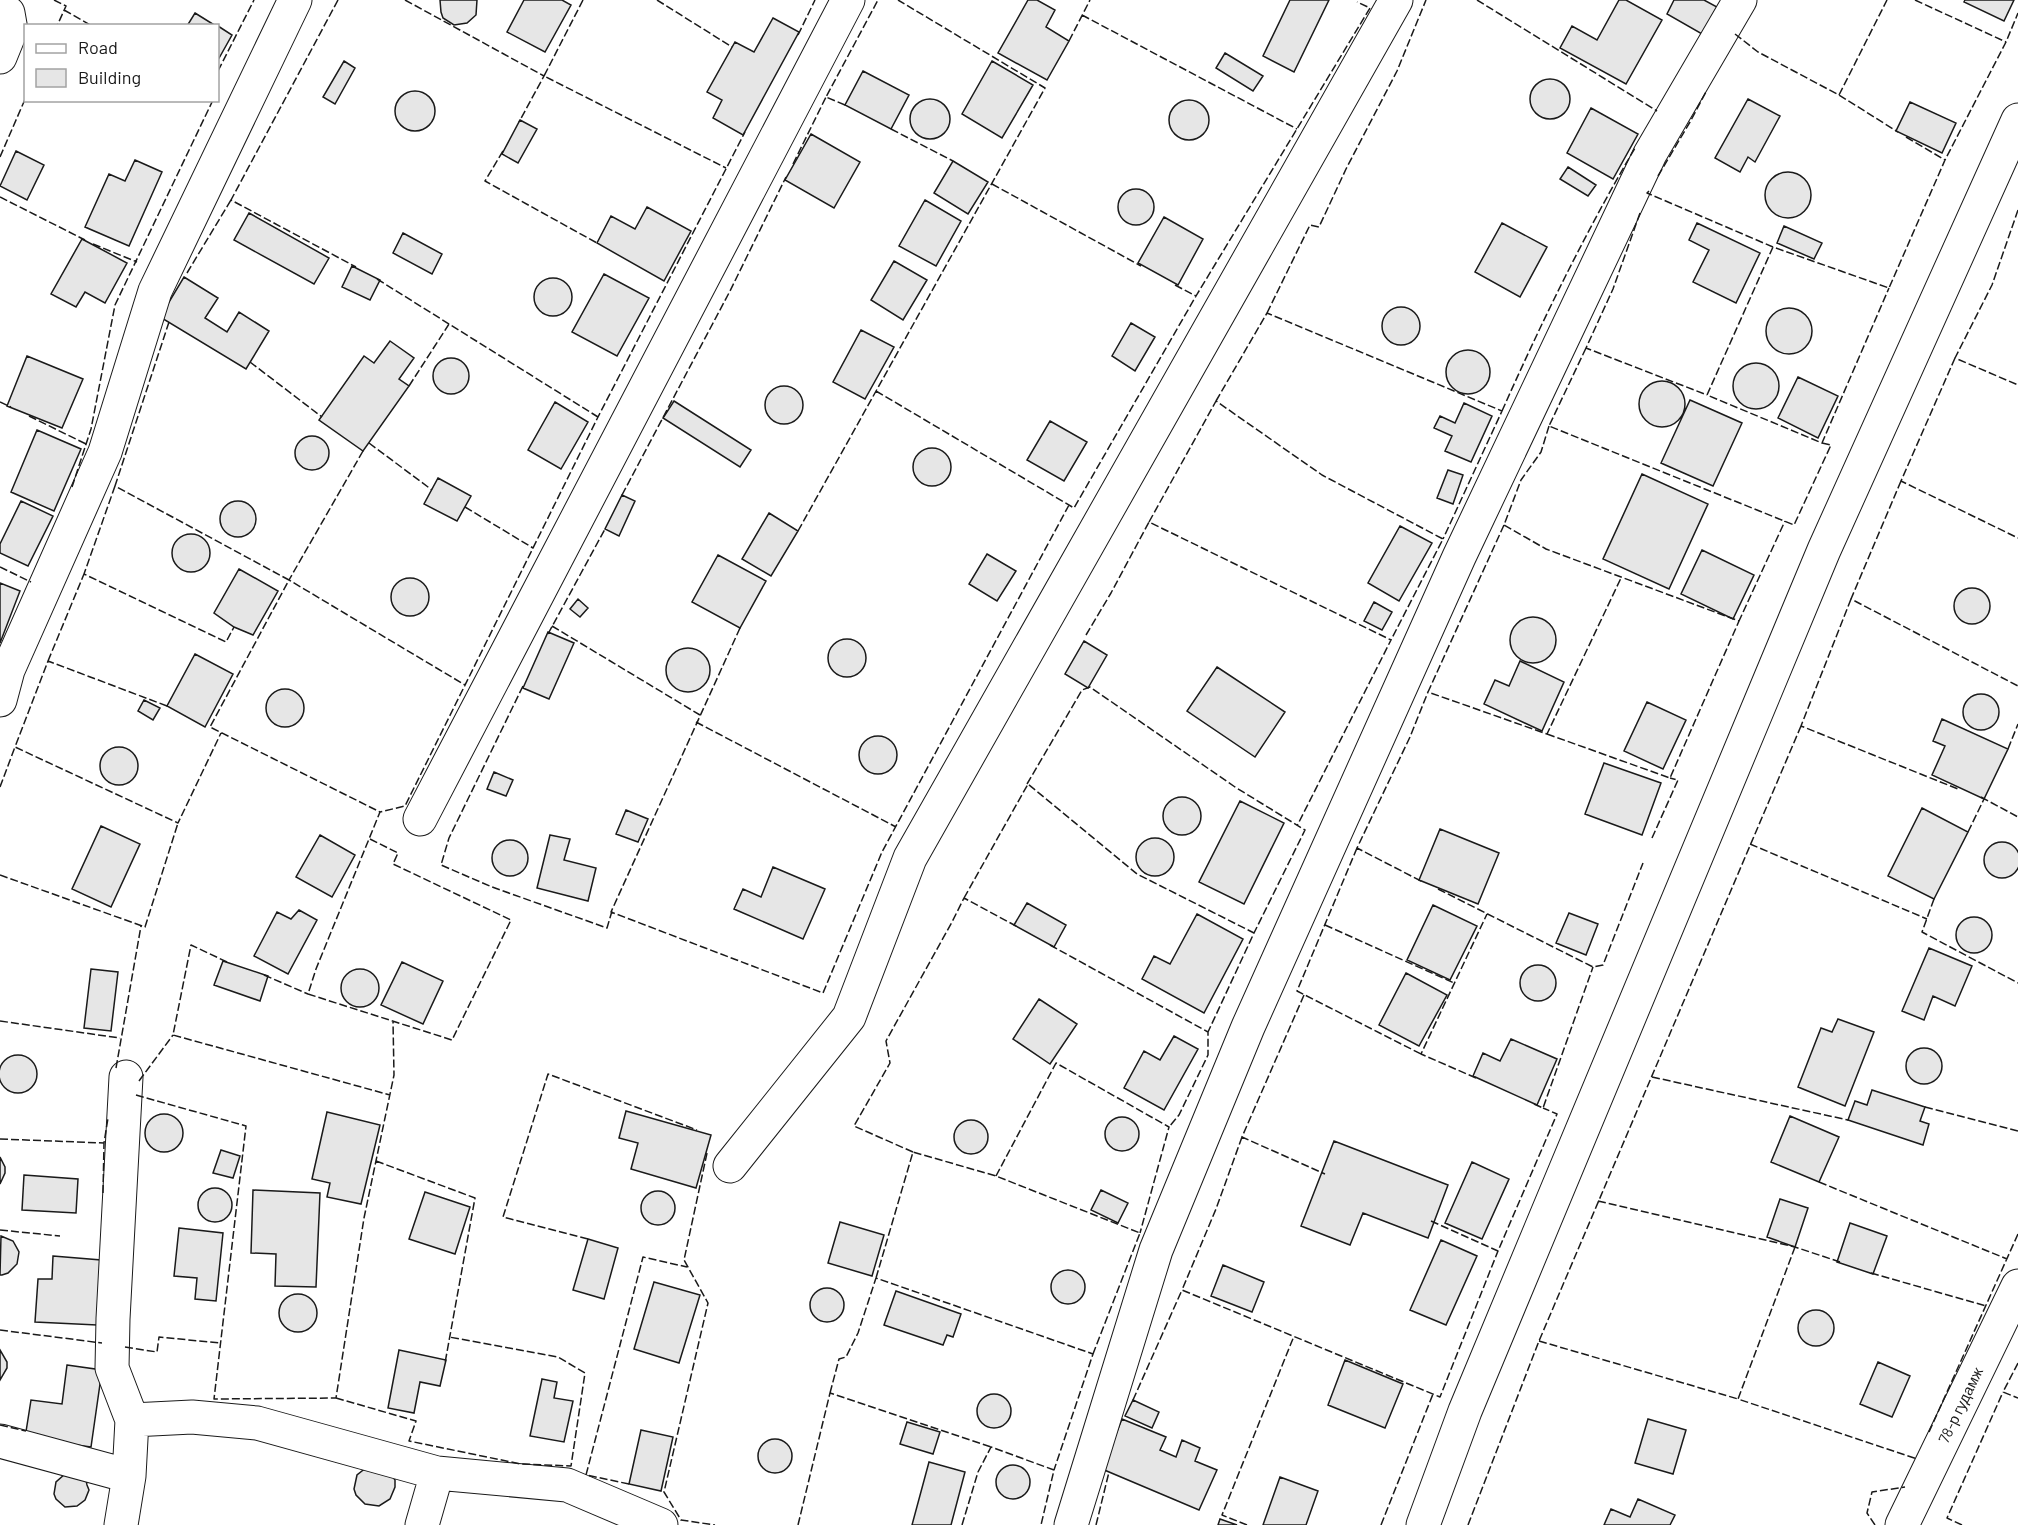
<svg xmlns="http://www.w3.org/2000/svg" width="2018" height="1525" font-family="Barlow,sans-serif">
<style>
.building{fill:#e6e6e6;stroke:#1a1a1a;stroke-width:1.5}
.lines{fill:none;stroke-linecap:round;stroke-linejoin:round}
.minor-casing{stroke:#1a1a1a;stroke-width:35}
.minor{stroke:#fff;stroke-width:33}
.fence{stroke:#1a1a1a;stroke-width:1.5;stroke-dasharray:8 3;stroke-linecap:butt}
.labels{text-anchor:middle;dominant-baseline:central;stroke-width:4.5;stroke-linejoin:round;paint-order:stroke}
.street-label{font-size:15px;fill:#1a1a1a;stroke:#fff}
</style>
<rect width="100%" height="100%" fill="#fff"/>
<path class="building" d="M 440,0 L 477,0 L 476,15 L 467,23 L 454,25 L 443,18 L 441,12 Z
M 524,0 L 562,0 L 571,5 L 545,52 L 507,32 Z
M 1028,0 L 1037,0 L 1055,10 L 1046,27 L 1069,41 L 1047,80 L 998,53 Z
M 1290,0 L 1329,0 L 1294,72 L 1263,56 Z
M 1619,0 L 1626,0 L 1662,20 L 1626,84 L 1560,48 L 1572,26 L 1597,40 Z
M 1674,0 L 1704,0 L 1717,7 L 1702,34 L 1667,14 Z
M 1965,0 L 2014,0 L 2004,21 L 1964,2 Z
M 195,13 L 216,26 L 187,26 Z
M 773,18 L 799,32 L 743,135 L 713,118 L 722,100 L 707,92 L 735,42 L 754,52 Z
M 218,26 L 232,35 L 218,60 Z
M 1225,53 L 1263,76 L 1253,91 L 1216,68 Z
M 344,61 L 355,68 L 335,104 L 323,97 Z
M 992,61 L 1033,85 L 1002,138 L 962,114 Z
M 863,71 L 909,95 L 891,129 L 845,105 Z
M1530 99a20 20 0 1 1 40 0a20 20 0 1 1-40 0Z
M395 111a20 20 0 1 1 40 0a20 20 0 1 1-40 0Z
M 1748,99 L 1780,116 L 1755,162 L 1748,157 L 1740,172 L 1715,158 Z
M910 119a20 20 0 1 1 40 0a20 20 0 1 1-40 0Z
M1169 120a20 20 0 1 1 40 0a20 20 0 1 1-40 0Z
M 1910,102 L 1956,123 L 1942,153 L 1896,131 Z
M 1591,108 L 1638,134 L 1613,179 L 1567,153 Z
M 520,120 L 537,129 L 518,163 L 502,154 Z
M 811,134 L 860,162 L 834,208 L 785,180 Z
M 16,151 L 44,165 L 27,200 L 0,186 Z
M 135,160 L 162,172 L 129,246 L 85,227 L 109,174 L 125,181 Z
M 953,161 L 988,182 L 968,214 L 934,193 Z
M 1568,167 L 1596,185 L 1588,196 L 1560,179 Z
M1765 195a23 23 0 1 1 46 0a23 23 0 1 1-46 0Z
M1118 207a18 18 0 1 1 36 0a18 18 0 1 1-36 0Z
M 925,200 L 961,221 L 936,266 L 899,246 Z
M 647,207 L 691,231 L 664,281 L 597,243 L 611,216 L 635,229 Z
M 249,213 L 329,258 L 314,284 L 234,240 Z
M 1164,217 L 1203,239 L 1178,285 L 1138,263 Z
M 1502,223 L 1547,247 L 1520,297 L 1475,272 Z
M 1697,223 L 1760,253 L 1736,303 L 1693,282 L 1709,250 L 1689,240 Z
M 1784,226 L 1822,243 L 1814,259 L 1777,243 Z
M 403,233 L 442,254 L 432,274 L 393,253 Z
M 82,239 L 127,263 L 105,303 L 85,292 L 76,307 L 51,294 Z
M 894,261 L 927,280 L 903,320 L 871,300 Z
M 352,266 L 380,280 L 370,300 L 342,287 Z
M 604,274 L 649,298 L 617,356 L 572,332 Z
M 184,277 L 218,298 L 205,318 L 227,332 L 239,312 L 269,331 L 246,369 L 160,317 Z
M534 297a19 19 0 1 1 38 0a19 19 0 1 1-38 0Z
M1382 326a19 19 0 1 1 38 0a19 19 0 1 1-38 0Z
M1766 331a23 23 0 1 1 46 0a23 23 0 1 1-46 0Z
M 1131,323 L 1155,337 L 1135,371 L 1112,356 Z
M 861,330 L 894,347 L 865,399 L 833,382 Z
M 390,341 L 414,358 L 399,379 L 409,386 L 363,451 L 319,420 L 364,356 L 374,363 Z
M1446 372a22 22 0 1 1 44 0a22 22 0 1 1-44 0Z
M 27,356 L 83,379 L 62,428 L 7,406 Z
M433 376a18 18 0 1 1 36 0a18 18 0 1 1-36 0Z
M1733 386a23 23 0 1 1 46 0a23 23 0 1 1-46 0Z
M 1798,377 L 1838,396 L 1818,438 L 1778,418 Z
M1639 404a23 23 0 1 1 46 0a23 23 0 1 1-46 0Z
M765 405a19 19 0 1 1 38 0a19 19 0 1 1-38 0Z
M 1690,400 L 1742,423 L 1713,486 L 1661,463 Z
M 674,401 L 751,450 L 740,467 L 663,418 Z
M 555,402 L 588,422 L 561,469 L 528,450 Z
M 1464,403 L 1492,416 L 1471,462 L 1445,451 L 1452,436 L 1434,428 L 1440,416 L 1455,423 Z
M 1050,421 L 1087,442 L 1064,481 L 1027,460 Z
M 37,430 L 81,449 L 54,511 L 11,492 Z
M295 453a17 17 0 1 1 34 0a17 17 0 1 1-34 0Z
M913 467a19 19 0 1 1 38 0a19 19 0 1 1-38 0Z
M 1448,470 L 1463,475 L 1453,504 L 1437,498 Z
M 1642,474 L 1708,504 L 1669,589 L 1603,559 Z
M 438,478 L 471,496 L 457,521 L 424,504 Z
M 622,495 L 635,501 L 619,536 L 605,529 Z
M220 519a18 18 0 1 1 36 0a18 18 0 1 1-36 0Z
M 21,501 L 53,516 L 28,566 L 0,553 L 0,544 Z
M 769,513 L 798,531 L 771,576 L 742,559 Z
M 1400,526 L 1432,543 L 1399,601 L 1368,583 Z
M172 553a19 19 0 1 1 38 0a19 19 0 1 1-38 0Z
M 1702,550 L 1754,575 L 1733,619 L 1681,594 Z
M 987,554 L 1016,571 L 997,601 L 969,584 Z
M 718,555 L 766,581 L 740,628 L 692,602 Z
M 239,569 L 278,591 L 253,635 L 234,627 L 214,613 Z
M391 597a19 19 0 1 1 38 0a19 19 0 1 1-38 0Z
M 0,583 L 20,591 L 0,643 Z
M1954 606a18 18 0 1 1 36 0a18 18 0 1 1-36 0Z
M 578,599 L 588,608 L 580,617 L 570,609 Z
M 1374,602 L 1392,612 L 1382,630 L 1364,621 Z
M1510 640a23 23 0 1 1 46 0a23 23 0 1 1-46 0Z
M 548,632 L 574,643 L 549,699 L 523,688 Z
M828 658a19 19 0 1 1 38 0a19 19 0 1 1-38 0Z
M 1084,641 L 1107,655 L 1088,688 L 1065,674 Z
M666 670a22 22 0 1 1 44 0a22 22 0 1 1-44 0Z
M 195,654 L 233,674 L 205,727 L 167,706 Z
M 1520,661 L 1564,682 L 1542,731 L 1484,704 L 1495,680 L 1509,686 Z
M 1217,667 L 1285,712 L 1255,757 L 1187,711 Z
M266 708a19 19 0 1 1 38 0a19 19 0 1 1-38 0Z
M1963 712a18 18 0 1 1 36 0a18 18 0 1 1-36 0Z
M 144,700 L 160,708 L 153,720 L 138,711 Z
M 1647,702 L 1686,720 L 1663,769 L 1624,751 Z
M 1942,719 L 2008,749 L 1984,799 L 1932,775 L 1945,746 L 1933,741 Z
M859 755a19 19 0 1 1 38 0a19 19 0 1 1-38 0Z
M100 766a19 19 0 1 1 38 0a19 19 0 1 1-38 0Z
M 1604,763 L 1661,783 L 1642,835 L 1585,814 Z
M 494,772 L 513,780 L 506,796 L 487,789 Z
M1163 816a19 19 0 1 1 38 0a19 19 0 1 1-38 0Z
M 1240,801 L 1284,823 L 1244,904 L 1199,882 Z
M 1922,808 L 1968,832 L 1934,899 L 1888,876 Z
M 626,810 L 648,819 L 638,842 L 616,834 Z
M 101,826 L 140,844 L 111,907 L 72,889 Z
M 1440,829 L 1499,853 L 1478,904 L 1419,880 Z
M 320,835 L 355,855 L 332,897 L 296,877 Z
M 550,835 L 570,839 L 564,860 L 596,868 L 588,901 L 537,888 Z
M1136 857a19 19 0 1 1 38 0a19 19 0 1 1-38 0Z
M492 858a18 18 0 1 1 36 0a18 18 0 1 1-36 0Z
M1984 860a18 18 0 1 1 36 0a18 18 0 1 1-36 0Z
M 773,867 L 825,889 L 803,939 L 734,909 L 743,889 L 761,897 Z
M 1027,903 L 1066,925 L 1054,947 L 1014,925 Z
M 1433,905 L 1477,926 L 1450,980 L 1407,960 Z
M 299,910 L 317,920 L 288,974 L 254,956 L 277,912 L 291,919 Z
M 1569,913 L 1598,924 L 1586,955 L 1556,943 Z
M 1197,914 L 1243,939 L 1204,1013 L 1142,979 L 1154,956 L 1170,964 Z
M1956 935a18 18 0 1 1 36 0a18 18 0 1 1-36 0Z
M 1929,948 L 1972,966 L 1955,1006 L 1933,996 L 1924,1020 L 1902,1011 Z
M 223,961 L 268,976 L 260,1001 L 214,985 Z
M 402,962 L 443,981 L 423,1024 L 381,1005 Z
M1520 983a18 18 0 1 1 36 0a18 18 0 1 1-36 0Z
M341 988a19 19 0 1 1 38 0a19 19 0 1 1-38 0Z
M 91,969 L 118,972 L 111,1031 L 84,1028 Z
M 1406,973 L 1447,995 L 1419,1046 L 1379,1025 Z
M 1039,999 L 1077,1024 L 1050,1064 L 1013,1039 Z
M 1838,1019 L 1874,1032 L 1845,1106 L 1798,1087 L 1821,1028 L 1832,1032 Z
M 1174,1036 L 1198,1049 L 1164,1110 L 1124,1088 L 1144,1051 L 1160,1060 Z
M 1511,1039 L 1557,1059 L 1537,1105 L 1473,1076 L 1483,1053 L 1500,1061 Z
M1906 1066a18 18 0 1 1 36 0a18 18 0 1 1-36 0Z
M-1 1074a19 19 0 1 1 38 0a19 19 0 1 1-38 0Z
M 1872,1090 L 1925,1107 L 1920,1121 L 1929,1124 L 1923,1145 L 1848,1120 L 1855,1101 L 1867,1105 Z
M 626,1111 L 711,1135 L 696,1188 L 631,1169 L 638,1143 L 619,1138 Z
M 327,1112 L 380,1125 L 361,1204 L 327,1197 L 330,1183 L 312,1179 Z
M145 1133a19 19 0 1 1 38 0a19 19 0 1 1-38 0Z
M 1790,1116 L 1839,1137 L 1819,1182 L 1771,1162 Z
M1105 1134a17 17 0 1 1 34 0a17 17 0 1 1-34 0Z
M954 1137a17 17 0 1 1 34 0a17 17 0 1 1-34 0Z
M 1334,1141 L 1448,1185 L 1428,1238 L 1363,1213 L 1350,1245 L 1301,1226 Z
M 221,1150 L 240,1156 L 233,1178 L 213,1173 Z
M 0,1157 L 5,1167 L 5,1173 L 0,1184 Z
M 1472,1162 L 1509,1179 L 1482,1239 L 1445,1223 Z
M 24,1175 L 78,1179 L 76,1213 L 22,1210 Z
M198 1205a17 17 0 1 1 34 0a17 17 0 1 1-34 0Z
M 253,1190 L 320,1193 L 316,1287 L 275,1286 L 276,1254 L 251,1253 Z
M 1101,1190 L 1128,1203 L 1118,1223 L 1091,1210 Z
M641 1208a17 17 0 1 1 34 0a17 17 0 1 1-34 0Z
M 425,1192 L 470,1207 L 455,1254 L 409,1239 Z
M 1780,1199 L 1808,1208 L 1795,1247 L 1767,1237 Z
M 840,1222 L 884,1235 L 872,1276 L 828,1263 Z
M 1850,1223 L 1887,1236 L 1873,1274 L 1837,1262 Z
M 179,1228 L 223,1233 L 216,1301 L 195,1299 L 197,1278 L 174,1276 Z
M 1,1236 L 13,1241 L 19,1252 L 17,1264 L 8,1273 L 2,1275 L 0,1275 Z
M 588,1239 L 618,1248 L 604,1299 L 573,1290 Z
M 1441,1240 L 1477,1256 L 1446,1325 L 1410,1310 Z
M 53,1256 L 101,1260 L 97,1325 L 35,1322 L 38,1279 L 52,1279 Z
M 1223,1265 L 1264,1282 L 1252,1312 L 1211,1296 Z
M1051 1287a17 17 0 1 1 34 0a17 17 0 1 1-34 0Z
M 654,1282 L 700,1295 L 679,1363 L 634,1349 Z
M810 1305a17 17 0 1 1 34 0a17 17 0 1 1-34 0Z
M 896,1291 L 961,1314 L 953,1337 L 947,1335 L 943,1345 L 884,1325 Z
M279 1313a19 19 0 1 1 38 0a19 19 0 1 1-38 0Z
M1798 1328a18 18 0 1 1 36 0a18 18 0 1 1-36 0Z
M 0,1350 L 7,1362 L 7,1368 L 0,1380 Z
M 399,1350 L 446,1360 L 440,1386 L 420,1382 L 414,1413 L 388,1408 Z
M 1345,1360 L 1403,1384 L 1385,1428 L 1328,1405 Z
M 1878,1362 L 1910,1376 L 1892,1417 L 1860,1404 Z
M 67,1365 L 102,1370 L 91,1447 L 25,1438 L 31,1400 L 62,1404 Z
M 542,1379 L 557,1382 L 554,1398 L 573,1401 L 564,1442 L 530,1436 Z
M977 1411a17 17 0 1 1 34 0a17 17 0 1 1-34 0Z
M 1133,1400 L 1159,1412 L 1152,1428 L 1125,1416 Z
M 1122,1419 L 1166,1437 L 1160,1450 L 1176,1457 L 1182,1440 L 1200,1448 L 1195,1461 L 1217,1470 L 1199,1510 L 1102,1469 Z
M 1648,1419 L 1686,1430 L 1673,1474 L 1635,1463 Z
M 907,1422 L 940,1432 L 933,1454 L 900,1444 Z
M 641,1430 L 673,1437 L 661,1491 L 629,1484 Z
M758 1456a17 17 0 1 1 34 0a17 17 0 1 1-34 0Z
M 929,1462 L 965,1472 L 951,1525 L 912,1525 Z
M996 1482a17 17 0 1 1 34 0a17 17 0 1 1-34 0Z
M 367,1467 L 391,1474 L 395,1480 L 395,1487 L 390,1499 L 379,1506 L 365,1504 L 356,1495 L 354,1489 L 357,1475 Z
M 65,1474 L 86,1480 L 87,1485 L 89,1490 L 85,1500 L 77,1506 L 65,1507 L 56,1499 L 54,1494 L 56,1482 Z
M 1280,1477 L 1318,1491 L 1306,1525 L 1263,1525 Z
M 1638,1499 L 1675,1515 L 1670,1525 L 1604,1525 L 1611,1509 L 1630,1517 Z
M 1220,1519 L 1237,1525 L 1218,1525 Z"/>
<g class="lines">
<g class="minor-casing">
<path id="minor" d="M 0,8 L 8,13 L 11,30 L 0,57
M 0,700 L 8,670 L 105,452 L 155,291 L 295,0
M 420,819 L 848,0
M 126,1077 L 113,1319 L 112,1368 L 132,1420
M 730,1166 L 849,1017 L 910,858 L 1396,0
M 0,1441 L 129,1476 L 132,1420 L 192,1417 L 257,1423 L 437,1473 L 567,1485 L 661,1525
M 121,1525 L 129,1476
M 422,1525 L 437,1473
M 1071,1525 L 1156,1250 L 1248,1027 L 1459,557 L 1650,154 L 1740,0
M 1423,1525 L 1465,1411 L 1824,550 L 2018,120
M 1902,1525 L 2018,1286"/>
</g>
<use href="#minor" class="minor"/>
<path class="fence" d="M 54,0 L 66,6 L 57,26
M 338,0 L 231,200 L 356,267
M 405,0 L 544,76 L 519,122
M 583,0 L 544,76 L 726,168
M 657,0 L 732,47
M 1477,0 L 1657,111
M 1915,0 L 2006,42
M 64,10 L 92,26
M 1082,15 L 1297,129
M 1735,34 L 1758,52 L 1839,95 L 1898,132
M 798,35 L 815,0
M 1069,41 L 1090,0
M 218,71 L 254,0
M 1839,95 L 1887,0
M 845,105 L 826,97 L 878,0
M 891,129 L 953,161
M 1906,137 L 1945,160
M 503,151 L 485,181 L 597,243
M 0,157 L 26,97
M 793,164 L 826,97
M 1658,176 L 1690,122 L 1707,90
M 992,184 L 1141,266
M 1649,191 L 1647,193 L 1773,247 L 1889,288 L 1945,160 L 2006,42 L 2018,13
M 0,197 L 85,240
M 2018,210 L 1992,285 L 1955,358 L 2018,385
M 1640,213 L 1613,289 L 1586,348 L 1707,395
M 93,244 L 137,262
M 1773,247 L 1707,395 L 1822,443 L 1889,288
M 187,273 L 231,200
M 377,279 L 598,417
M 1175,285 L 1196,296
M 1267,313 L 1310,225 L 1319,227 L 1346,169 L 1397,71 L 1426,0
M 169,322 L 115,486 L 289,580 L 210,727 L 380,812
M 1586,348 L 1549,426 L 1794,525 L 1831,445 L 1822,443
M 1955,358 L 1901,481 L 2018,538
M 250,362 L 322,417
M 409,386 L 449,324
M 876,391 L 1074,508 L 1196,296 L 1370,8 L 1357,2
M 1216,401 L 1267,313 L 1502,411 L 1443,539
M 0,402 L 11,407
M 1502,411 C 1542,321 1585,233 1635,148
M 29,416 L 86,444
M 1549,426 L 1541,452 L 1521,480 L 1504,525 L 1546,549 L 1739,621 L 1785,521
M 369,443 L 432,490
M 363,451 L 289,580 L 465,685
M 1901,481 L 1851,599 L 2018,686
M 115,486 L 84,574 L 226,642 L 234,627
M 72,487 L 91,429 L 115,305 L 213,100
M 622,495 L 730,291 L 786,177
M 465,507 L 533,548
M 1149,522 L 1216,401 L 1322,475 L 1443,539 L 1391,640
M 1504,525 L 1428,692 L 1547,734 L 1621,578
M 798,531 L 1045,88 L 898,0
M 0,567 L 31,582
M 1851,599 L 1801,726 L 1958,789
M 552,626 L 700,715
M 740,628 L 611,912 L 823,993 L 882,852 L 1069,505
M 548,634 L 605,529
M 1086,635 L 1111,593 L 1149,522 L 1391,640 L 1297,826
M 48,661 L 84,574
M 523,686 L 449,838 L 441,865 L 492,887 L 607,928 L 612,911
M 167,706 L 48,661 L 15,747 L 178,823 L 221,733
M 696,722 L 896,827
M 1547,734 L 1670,778 L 1739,621
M 2008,749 L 2018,724
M 1027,784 L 1082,690 L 1090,687 L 1235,787 L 1305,830 L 1254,933
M 0,787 L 15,747
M 1981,797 L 2018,817
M 1968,832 L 1984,799
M 1652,838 L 1678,780 L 1670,778
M 370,839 L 398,853 L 393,864 L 511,920 L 452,1040 L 308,994 L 316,969 L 380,812 L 405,806 L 598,417 L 745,132
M 1750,844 L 1927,919
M 1357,848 L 1297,991 L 1421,1054
M 0,875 L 145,927 L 178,823
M 1421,881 L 1357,848 L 1410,737 L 1428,692
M 1438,889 L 1593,967 L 1603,965 L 1643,863
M 964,898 L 1028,784 L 1137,874 L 1254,933 L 1208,1032
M 1934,899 L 1922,932 L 2018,983
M 1325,925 L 1454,983
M 1050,945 L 1208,1032 L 1208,1055 L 1179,1115 L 1169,1127
M 227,962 L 191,945 L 173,1035 L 390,1095
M 264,975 L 308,994
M 1304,995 L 1242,1137 L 1325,1174
M 0,1021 L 120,1038
M 116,1068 L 141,926
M 1652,1077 L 1848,1120
M 1476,1078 L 1421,1054 L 1487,914
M 139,1081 L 173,1035
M 136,1095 L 246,1126 L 214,1399 L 336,1398 L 364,1218 L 394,1075 L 393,1021
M 1534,1104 L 1543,1108 L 1593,967
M 1925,1107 L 2018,1131
M 1242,1137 L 1216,1209 L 1182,1290 L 1440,1397 L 1498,1251
M 0,1139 L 104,1143
M 913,1152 L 854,1126 L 890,1063 L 886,1041 L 952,922 L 964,898 L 1016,926
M 707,1153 L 684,1260 L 708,1303 L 664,1492 L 681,1520 L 715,1525
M 376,1161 L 475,1198 L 445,1363
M 996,1176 L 1056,1063 L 1169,1127 L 1140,1233
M 1819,1182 L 2007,1259
M 103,1193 L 104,1143 L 108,1118
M 1598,1201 L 1795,1247 L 1840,1262
M 1431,1221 L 1498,1251 L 1557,1114 L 1543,1108
M 0,1230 L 60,1236
M 588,1239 L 503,1217 L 548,1074 L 697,1130
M 1795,1247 L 1738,1399 L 1917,1459
M 1871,1273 L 1986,1306
M 876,1278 L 913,1152 L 996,1176 L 1140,1233 L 1093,1354
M 0,1330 L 102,1343
M 1539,1341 L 1738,1399
M 125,1347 L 157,1352 L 159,1337 L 220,1343
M 2018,1363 L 2003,1392 L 2018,1398
M 830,1393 L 839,1359 L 846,1357 L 858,1333 L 876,1278 L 1093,1354 L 1054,1470
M 336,1398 L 416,1421 L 409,1441 L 521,1464 L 571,1466 L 585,1373 L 558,1357 L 449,1337
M 1133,1400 L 1182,1290
M 0,1425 L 26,1431
M 1929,1432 L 2018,1234
M 629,1484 L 586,1475 L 643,1257 L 687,1267
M 798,1525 L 830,1393 L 991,1447
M 962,1525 L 978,1472 L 991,1447 L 1054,1470 L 1041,1525
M 1096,1525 L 1109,1472
M 1247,1525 L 1222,1515 L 1294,1336
M 1381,1525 L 1433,1394
M 1468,1525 L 1539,1341 L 1801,726
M 1875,1525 L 1867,1513 L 1872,1492 L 1905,1487
M 1962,1525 L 1947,1518 L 2003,1392"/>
</g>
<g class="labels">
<g class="street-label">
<text transform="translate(1960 1405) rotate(-64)">78-р гудамж</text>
</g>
</g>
<rect x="24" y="24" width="195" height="78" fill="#ffffff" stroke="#a3a3a3" stroke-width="1.5"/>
<rect x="36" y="44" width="30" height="9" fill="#ffffff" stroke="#a3a3a3" stroke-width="1.5"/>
<text x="78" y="54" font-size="18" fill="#1a1a1a">Road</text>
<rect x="36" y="69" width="30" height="18" fill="#e6e6e6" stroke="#a3a3a3" stroke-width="1.5"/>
<text x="78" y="84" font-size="18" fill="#1a1a1a">Building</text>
</svg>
